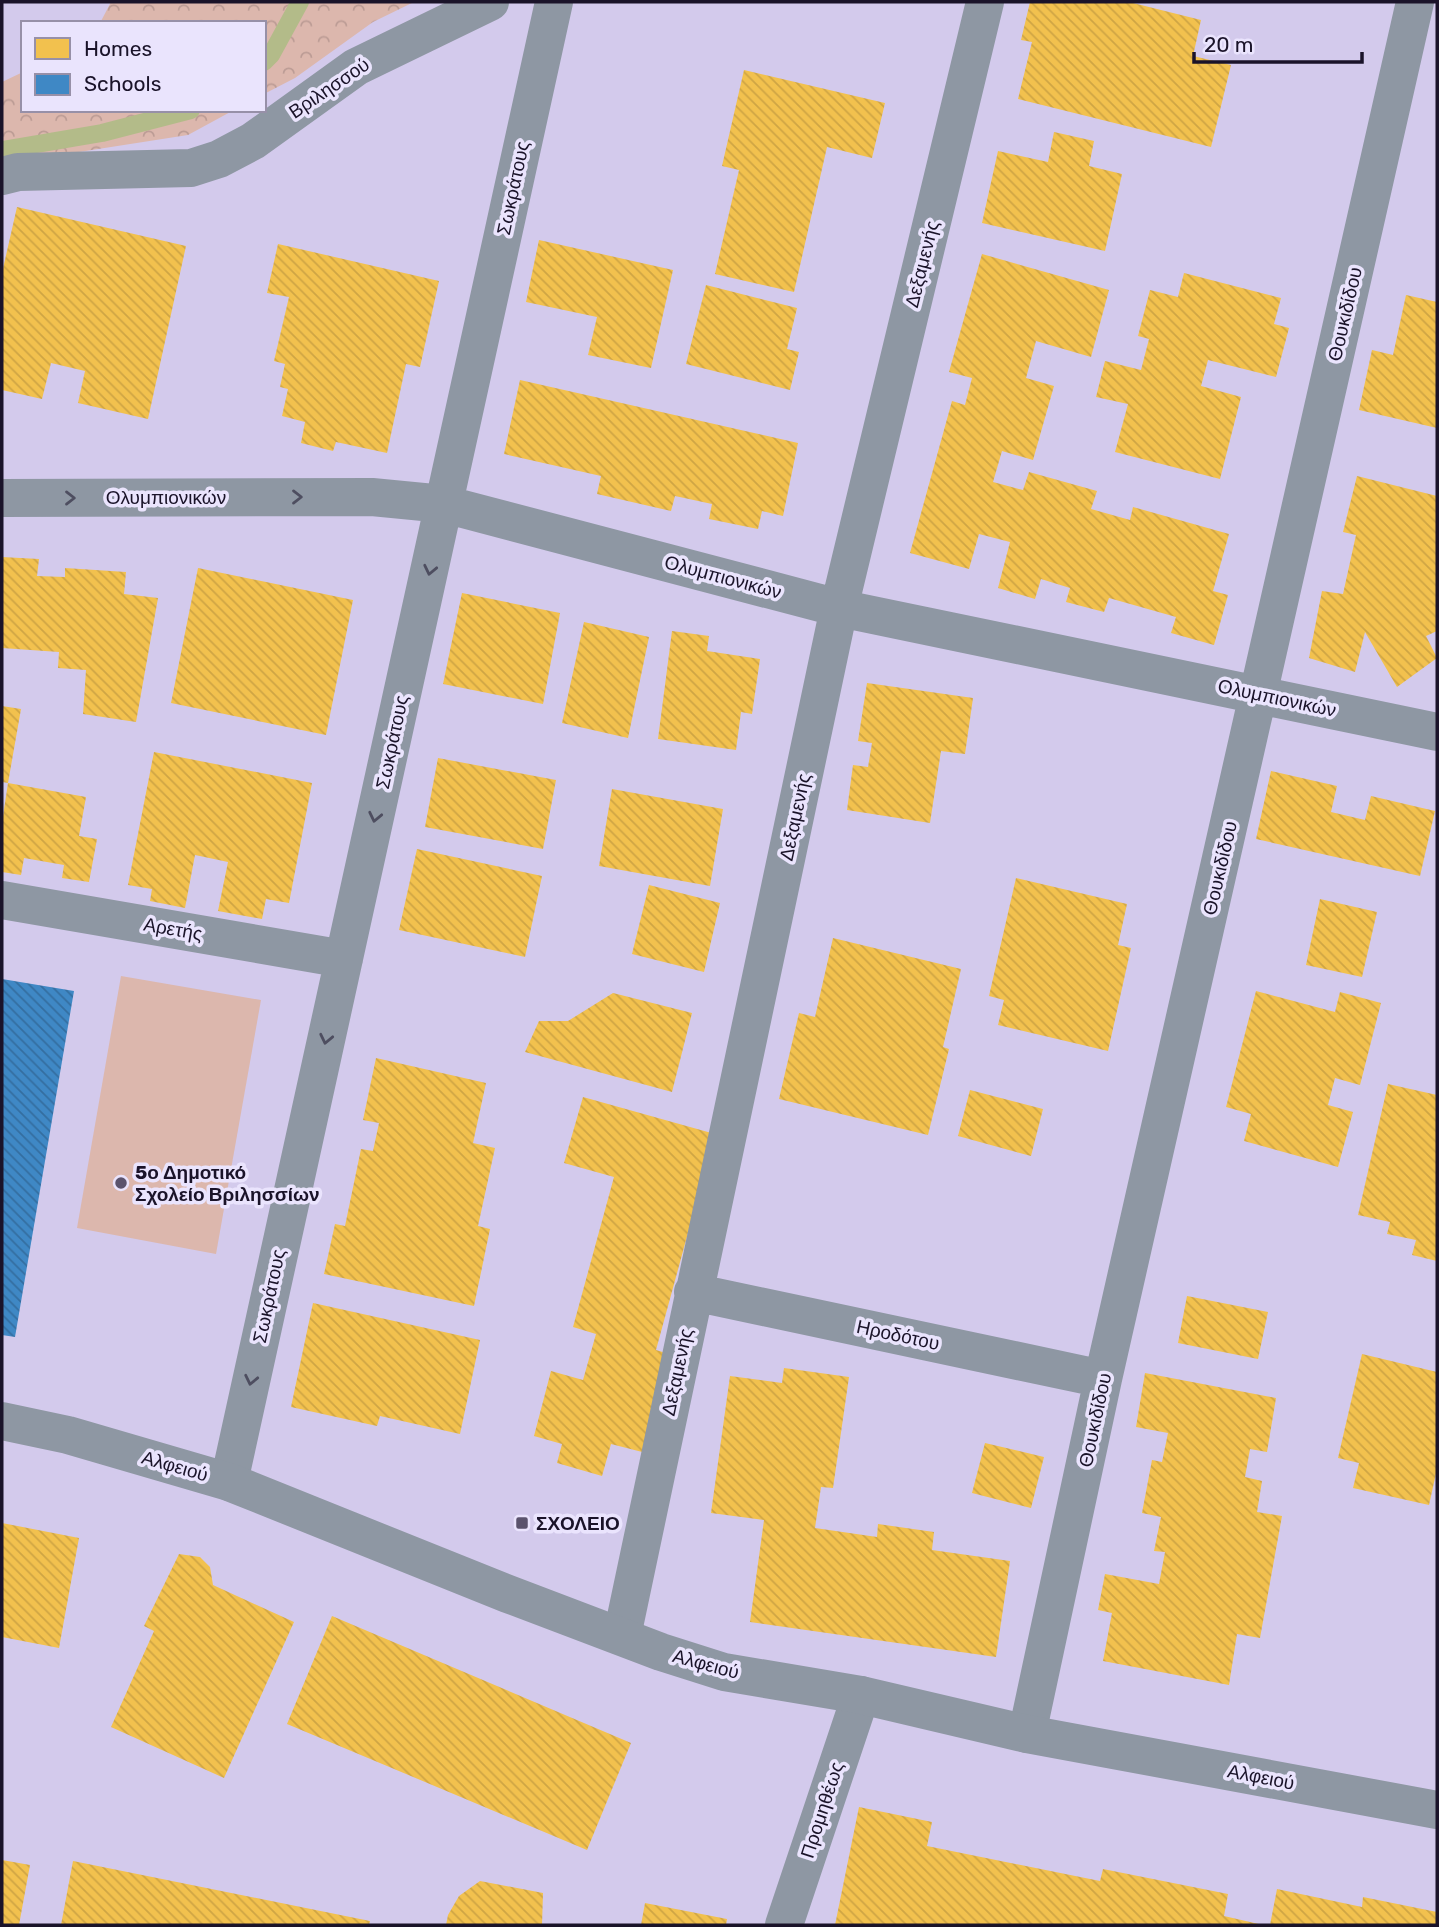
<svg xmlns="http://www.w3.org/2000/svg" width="1439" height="1927" font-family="Rubik,sans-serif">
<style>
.grass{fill:#dcb7ad}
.forest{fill:url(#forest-crowns)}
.homes{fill:url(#homes-back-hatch)}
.schools{fill:url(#schools-back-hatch)}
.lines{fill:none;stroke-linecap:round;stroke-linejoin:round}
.stream{stroke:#b3bb89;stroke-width:18}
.minor{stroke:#8e97a3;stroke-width:38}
.tertiary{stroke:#8e97a3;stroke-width:38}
.oneway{stroke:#4e4e60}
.poi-dot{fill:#5b536d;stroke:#eae4fd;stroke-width:2.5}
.labels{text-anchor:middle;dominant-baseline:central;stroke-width:7;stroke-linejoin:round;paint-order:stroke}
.street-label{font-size:19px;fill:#1a1329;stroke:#eae4fd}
.poi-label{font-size:19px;font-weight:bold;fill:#1a1329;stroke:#eae4fd;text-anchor:start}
</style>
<defs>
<pattern id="forest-crowns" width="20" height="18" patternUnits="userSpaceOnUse" patternTransform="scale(1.75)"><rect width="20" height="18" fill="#dcb7ad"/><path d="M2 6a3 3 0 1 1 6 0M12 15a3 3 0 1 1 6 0" fill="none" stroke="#bc9c95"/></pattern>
<pattern id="homes-back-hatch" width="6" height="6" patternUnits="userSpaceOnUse" patternTransform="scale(1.75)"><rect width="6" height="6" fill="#f2c14e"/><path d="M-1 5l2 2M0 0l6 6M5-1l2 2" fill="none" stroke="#cfa544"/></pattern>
<pattern id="schools-back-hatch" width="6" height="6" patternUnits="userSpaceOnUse" patternTransform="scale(1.75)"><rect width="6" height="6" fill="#3f88c5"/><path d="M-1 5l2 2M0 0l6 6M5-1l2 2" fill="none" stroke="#346ea0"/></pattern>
</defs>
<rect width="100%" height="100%" fill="#d3caec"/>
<path class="grass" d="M 121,976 L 261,1000 L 216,1254 L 77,1228 Z"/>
<path class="forest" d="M 111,2 L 414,2 L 373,22 L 295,78 L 264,94 L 264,23 L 100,23 Z
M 23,72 L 23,110 L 234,110 L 188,135 L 2,164 L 2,82 Z"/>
<path class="homes" d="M 1030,2 L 1129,2 L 1201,20 L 1193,56 L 1231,65 L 1211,147 L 1018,99 L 1032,42 L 1021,40 Z
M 744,70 L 885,103 L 872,158 L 827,147 L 794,292 L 715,274 L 739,170 L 722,166 Z
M 1054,132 L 1094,141 L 1089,166 L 1122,174 L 1105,251 L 982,223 L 998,151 L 1048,162 Z
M 17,207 L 186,246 L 148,419 L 78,403 L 85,371 L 51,363 L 42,399 L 2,390 L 2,273 Z
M 539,240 L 673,270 L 651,368 L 588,355 L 597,317 L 526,302 Z
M 278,244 L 439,281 L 420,367 L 406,364 L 387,453 L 336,442 L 333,451 L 301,443 L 305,422 L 282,416 L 288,389 L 280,387 L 285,364 L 274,361 L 289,297 L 267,293 Z
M 982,254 L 1109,290 L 1091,357 L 1036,341 L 1026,378 L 1054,386 L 1033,460 L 1002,451 L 993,482 L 1023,490 L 1029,472 L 1097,491 L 1091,509 L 1130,520 L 1133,507 L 1229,534 L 1213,591 L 1228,595 L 1214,645 L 1171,633 L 1176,617 L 1109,598 L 1104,612 L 1066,602 L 1070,588 L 1041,579 L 1035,599 L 998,588 L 1010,542 L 979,534 L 969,569 L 910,553 L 952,401 L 965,405 L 972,378 L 949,372 Z
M 1184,273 L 1281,298 L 1274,324 L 1289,328 L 1276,377 L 1208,360 L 1201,386 L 1241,397 L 1220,479 L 1115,452 L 1128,404 L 1096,397 L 1105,361 L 1141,370 L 1149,339 L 1138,336 L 1150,290 L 1178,297 Z
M 706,285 L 797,308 L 787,349 L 799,352 L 790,390 L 686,364 Z
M 1406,295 L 1437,302 L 1437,428 L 1359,410 L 1372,350 L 1393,355 Z
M 520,380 L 798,443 L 783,516 L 762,511 L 758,529 L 709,519 L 712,504 L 675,496 L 671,511 L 597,494 L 601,476 L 504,454 Z
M 1357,476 L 1437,496 L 1437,631 L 1426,636 L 1437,658 L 1397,687 L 1365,632 L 1355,672 L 1309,658 L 1322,591 L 1343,594 L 1356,535 L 1343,532 Z
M 2,557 L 39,559 L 37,576 L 65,577 L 65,568 L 126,572 L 124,594 L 158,598 L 136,722 L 83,714 L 86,670 L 58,668 L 59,652 L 2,648 Z
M 198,568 L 353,600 L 326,735 L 171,703 Z
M 462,593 L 560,613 L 543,704 L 443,684 Z
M 584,622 L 649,637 L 628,738 L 562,723 Z
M 672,631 L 709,636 L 707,651 L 760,659 L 752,714 L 741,712 L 736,750 L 658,739 Z
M 867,683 L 973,698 L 965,754 L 941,751 L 930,823 L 847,810 L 853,765 L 868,767 L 872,743 L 858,741 Z
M 2,706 L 21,709 L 8,783 L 2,782 Z
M 154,752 L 312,783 L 289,903 L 266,899 L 262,919 L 218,911 L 228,862 L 195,855 L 185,908 L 150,901 L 152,889 L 128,885 Z
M 438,758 L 556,780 L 543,849 L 425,827 Z
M 1271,771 L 1337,786 L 1331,812 L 1365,820 L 1371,796 L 1435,811 L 1420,876 L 1256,839 Z
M 8,783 L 86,797 L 79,836 L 97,839 L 89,882 L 62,878 L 64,865 L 24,858 L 21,875 L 2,872 L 2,823 Z
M 612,789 L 723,809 L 710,886 L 599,866 Z
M 417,849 L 542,876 L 525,957 L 399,930 Z
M 1016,878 L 1127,904 L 1118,945 L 1131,948 L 1108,1051 L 998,1025 L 1004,1000 L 989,996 Z
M 649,885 L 720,903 L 704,972 L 632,954 Z
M 1320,899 L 1377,912 L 1362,977 L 1306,965 Z
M 833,938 L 961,969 L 943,1047 L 949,1049 L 928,1135 L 779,1099 L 799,1013 L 815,1017 Z
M 1256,991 L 1335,1012 L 1340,992 L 1381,1003 L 1360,1085 L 1335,1078 L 1328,1105 L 1353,1112 L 1338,1167 L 1244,1141 L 1251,1114 L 1226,1107 Z
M 613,993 L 692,1013 L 672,1092 L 525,1052 L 539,1021 L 568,1021 Z
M 376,1058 L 486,1083 L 473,1143 L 495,1148 L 478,1226 L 490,1229 L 474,1306 L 324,1274 L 335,1224 L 345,1226 L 361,1149 L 373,1151 L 379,1123 L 363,1120 Z
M 1388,1084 L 1437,1095 L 1437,1261 L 1412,1255 L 1416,1240 L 1387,1234 L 1390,1222 L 1358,1215 Z
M 970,1090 L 1043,1109 L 1031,1156 L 958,1136 Z
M 583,1097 L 715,1134 L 656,1350 L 676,1356 L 650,1454 L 611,1444 L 602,1476 L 557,1463 L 562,1444 L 534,1436 L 551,1371 L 583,1380 L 596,1334 L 573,1327 L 614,1177 L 564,1163 Z
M 1187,1296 L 1268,1312 L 1258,1359 L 1178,1343 Z
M 313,1303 L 480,1340 L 460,1434 L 380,1416 L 377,1426 L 291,1407 Z
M 1362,1354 L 1437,1372 L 1437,1469 L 1429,1505 L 1353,1488 L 1359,1463 L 1338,1458 Z
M 784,1368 L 849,1377 L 833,1488 L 821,1487 L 815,1528 L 877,1537 L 878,1524 L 934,1532 L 932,1550 L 1010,1561 L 996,1657 L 750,1622 L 764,1520 L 711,1513 L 730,1376 L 782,1383 Z
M 1145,1373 L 1276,1398 L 1267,1452 L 1250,1449 L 1245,1477 L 1262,1481 L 1257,1512 L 1282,1516 L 1260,1638 L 1237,1634 L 1229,1685 L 1103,1661 L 1112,1613 L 1098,1610 L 1105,1574 L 1159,1584 L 1165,1552 L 1154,1551 L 1161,1517 L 1142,1513 L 1152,1460 L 1162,1462 L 1168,1433 L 1136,1427 Z
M 985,1443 L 1044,1457 L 1031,1508 L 972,1493 Z
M 2,1523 L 79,1538 L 59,1648 L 2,1637 Z
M 179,1554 L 200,1557 L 210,1567 L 213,1585 L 294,1622 L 224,1778 L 111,1727 L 154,1631 L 144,1626 Z
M 332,1616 L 631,1743 L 587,1850 L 287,1724 Z
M 859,1807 L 932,1822 L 927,1846 L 1100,1881 L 1103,1869 L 1228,1894 L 1224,1916 L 1263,1925 L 835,1925 Z
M 2,1860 L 30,1865 L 19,1925 L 2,1925 Z
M 73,1861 L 370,1921 L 369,1925 L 61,1925 Z
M 480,1881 L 543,1893 L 542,1925 L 446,1925 L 448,1915 L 459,1896 Z
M 1277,1889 L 1362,1907 L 1363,1897 L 1437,1912 L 1437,1925 L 1270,1925 Z
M 645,1903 L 727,1919 L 726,1925 L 641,1925 Z"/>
<path class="schools" d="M 2,979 L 74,991 L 15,1337 L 2,1335 Z"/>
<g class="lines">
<path class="stream" d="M 264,62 L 271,55 L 300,2
M 2,150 L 102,133 L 191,110"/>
<path class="minor" d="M 2,176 L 18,172 L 191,168 L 219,159 L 253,141 L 356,67 L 490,2
M 2,498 L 372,497 L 444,504 L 839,608 L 1437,732
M 2,900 L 344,959
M 693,1292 L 1103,1379
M 229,1482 L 554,2
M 622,1636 L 839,608 L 985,2
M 1027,1734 L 1103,1379 L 1415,2
M 784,1925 L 861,1695"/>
<path class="tertiary" d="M 2,1421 L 68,1435 L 229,1482 L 508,1594 L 661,1652 L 724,1672 L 861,1695 L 1027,1734 L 1437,1810"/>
</g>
<defs><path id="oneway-chevron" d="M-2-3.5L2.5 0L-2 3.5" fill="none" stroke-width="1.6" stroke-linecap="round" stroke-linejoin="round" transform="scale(1.75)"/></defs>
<g class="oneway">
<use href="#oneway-chevron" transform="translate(297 497)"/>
<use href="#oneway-chevron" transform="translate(70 498)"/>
<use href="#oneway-chevron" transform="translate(430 570) rotate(102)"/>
<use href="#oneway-chevron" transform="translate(375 817) rotate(102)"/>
<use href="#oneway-chevron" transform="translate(326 1039) rotate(102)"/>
<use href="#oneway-chevron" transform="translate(251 1380) rotate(102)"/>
</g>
<g class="poi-dot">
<circle cx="121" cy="1183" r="7"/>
<rect x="515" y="1516" width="14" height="14" rx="3.5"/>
</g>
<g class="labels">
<g class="street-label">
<text transform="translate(329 88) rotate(-34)">Βριλησσού</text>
<text transform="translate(513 188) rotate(-78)">Σωκράτους</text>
<text transform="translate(922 264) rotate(-76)">Δεξαμενής</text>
<text transform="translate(1345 314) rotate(-77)">Θουκιδίδου</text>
<text x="166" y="497">Ολυμπιονικών</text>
<text transform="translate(723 577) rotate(15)">Ολυμπιονικών</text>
<text transform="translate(1277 698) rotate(12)">Ολυμπιονικών</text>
<text transform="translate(392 742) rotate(-78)">Σωκράτους</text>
<text transform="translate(795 817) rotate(-78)">Δεξαμενής</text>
<text transform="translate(1220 868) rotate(-77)">Θουκιδίδου</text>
<text transform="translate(173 929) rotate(10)">Αρετής</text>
<text transform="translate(269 1296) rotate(-78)">Σωκράτους</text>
<text transform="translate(898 1335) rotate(12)">Ηροδότου</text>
<text transform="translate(677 1372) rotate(-78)">Δεξαμενής</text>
<text transform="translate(1095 1420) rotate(-78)">Θουκιδίδου</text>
<text transform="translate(175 1466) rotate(16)">Αλφειού</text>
<text transform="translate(706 1664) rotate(15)">Αλφειού</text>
<text transform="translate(1261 1777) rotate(11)">Αλφειού</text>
<text transform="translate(822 1810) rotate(-72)">Προμηθέως</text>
</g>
<g class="poi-label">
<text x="135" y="1172">5ο Δημοτικό<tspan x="135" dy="22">Σχολείο Βριλησσίων</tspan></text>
<text x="536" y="1523">ΣΧΟΛΕΙΟ</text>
</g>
</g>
<rect width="1439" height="1927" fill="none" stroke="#1a1329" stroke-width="7"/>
<rect x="21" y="21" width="245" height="91" fill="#eae4fd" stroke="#9790a8" stroke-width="2"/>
<rect x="35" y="38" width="35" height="21" fill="#f2c14e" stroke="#9790a8" stroke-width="2"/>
<text x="84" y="56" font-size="21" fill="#1a1329">Homes</text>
<rect x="35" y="74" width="35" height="21" fill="#3f88c5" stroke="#9790a8" stroke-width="2"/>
<text x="84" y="91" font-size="21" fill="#1a1329">Schools</text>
<path d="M1194 52v10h168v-10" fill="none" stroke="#1a1329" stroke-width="3.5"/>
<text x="1204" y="52" font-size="21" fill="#1a1329" stroke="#eae4fd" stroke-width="5" paint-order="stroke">20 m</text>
</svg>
